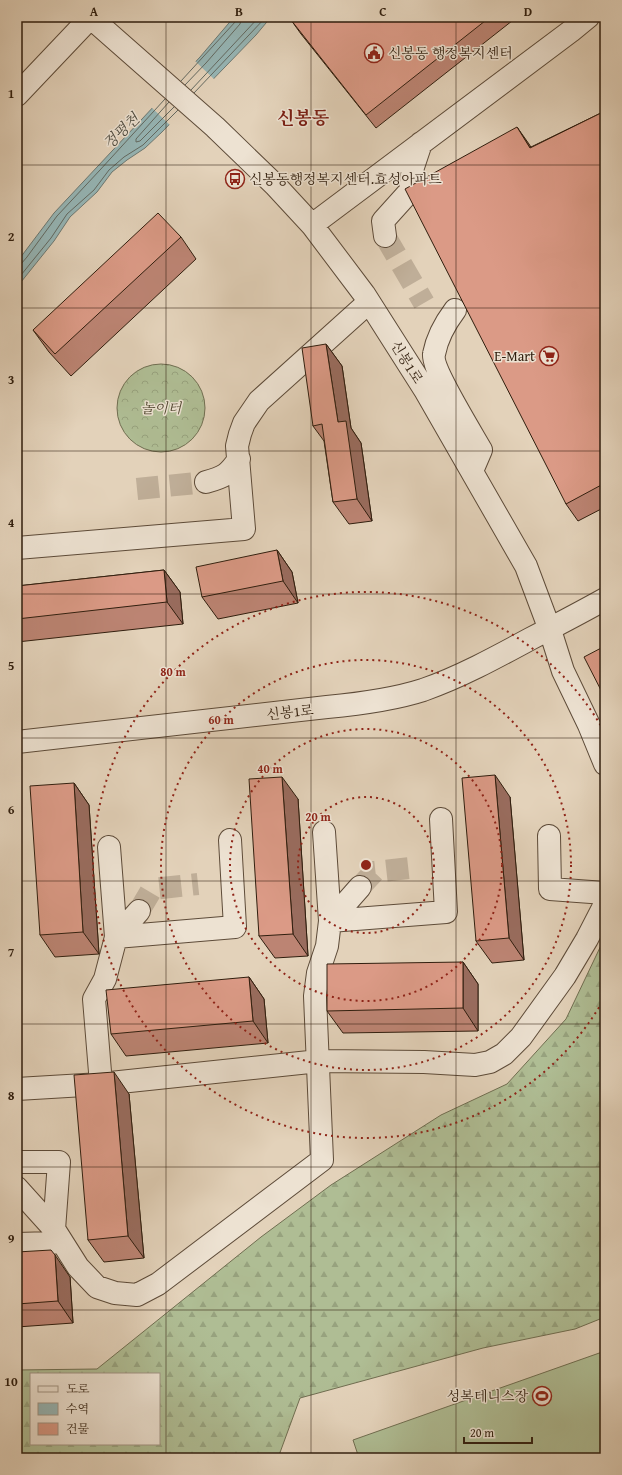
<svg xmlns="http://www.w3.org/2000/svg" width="622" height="1475" font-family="'Gentium Book Plus','Noto Serif KR',serif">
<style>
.forest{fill:url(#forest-firs);stroke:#706e51;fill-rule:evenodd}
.park{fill:url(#park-crowns);stroke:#706e51}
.pitch{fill:#afbd94;stroke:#706e51}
.water{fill:#96b6b6;stroke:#6d7973}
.pier{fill:#e3d2ba}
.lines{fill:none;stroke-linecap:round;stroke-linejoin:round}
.shore{stroke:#636a62;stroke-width:1}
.minor-tunnel{stroke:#bfae98;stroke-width:22;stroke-dasharray:22 11;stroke-linecap:butt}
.minor-casing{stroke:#5d4b39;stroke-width:24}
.minor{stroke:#ede2d2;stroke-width:22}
.wall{fill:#bc8473;stroke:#301e0e}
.shaded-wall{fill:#996c5e;stroke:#301e0e}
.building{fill:#db9a86;stroke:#301e0e}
.grid{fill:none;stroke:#301e0e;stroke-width:1;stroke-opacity:0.55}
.ring{fill:none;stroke:#8f2418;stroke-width:2;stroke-dasharray:2 4}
.labels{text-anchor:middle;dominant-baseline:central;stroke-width:3;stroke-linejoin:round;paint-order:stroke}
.poi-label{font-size:14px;fill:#301e0e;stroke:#ede2d2;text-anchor:start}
.street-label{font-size:14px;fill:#301e0e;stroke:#ede2d2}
.park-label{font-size:14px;font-style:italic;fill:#504630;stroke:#ede2d2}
.water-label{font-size:15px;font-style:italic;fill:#4f4c40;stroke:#ede2d2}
.district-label{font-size:18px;font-weight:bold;fill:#7a1f14;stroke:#ede2d2}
.centre{fill:#8f2418;stroke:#ede2d2;stroke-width:2}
.ring-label{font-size:12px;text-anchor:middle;font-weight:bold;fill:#8f2418;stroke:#ede2d2;stroke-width:3;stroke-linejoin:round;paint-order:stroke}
.neatline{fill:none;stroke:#301e0e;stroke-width:1.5}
.grid-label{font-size:13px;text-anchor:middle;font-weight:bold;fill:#301e0e}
</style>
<defs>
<pattern id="forest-firs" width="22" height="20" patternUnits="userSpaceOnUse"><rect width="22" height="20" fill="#afbd94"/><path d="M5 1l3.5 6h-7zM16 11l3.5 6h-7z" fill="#97a27e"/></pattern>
<pattern id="park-crowns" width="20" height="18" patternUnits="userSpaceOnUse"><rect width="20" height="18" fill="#afbd94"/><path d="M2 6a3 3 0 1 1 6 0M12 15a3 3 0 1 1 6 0" fill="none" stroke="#97a27e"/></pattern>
</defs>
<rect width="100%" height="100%" fill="#e3d2ba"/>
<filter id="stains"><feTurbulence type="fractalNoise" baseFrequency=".005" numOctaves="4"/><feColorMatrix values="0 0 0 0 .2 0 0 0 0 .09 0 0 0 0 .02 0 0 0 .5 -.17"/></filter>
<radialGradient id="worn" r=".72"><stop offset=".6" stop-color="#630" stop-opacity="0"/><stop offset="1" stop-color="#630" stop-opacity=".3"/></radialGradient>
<path class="forest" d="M 605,937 L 605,1317 L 575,1329 L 483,1348 L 300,1398 L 278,1458 L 17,1458 L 17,1370 L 97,1369 L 261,1237 L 331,1185 L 441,1115 L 507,1084 L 566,1019 ZM 31,1374 L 159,1374 L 159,1444 L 31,1444 Z"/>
<path class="park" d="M117 408a44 44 0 1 1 88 0a44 44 0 1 1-88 0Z"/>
<path class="pitch" d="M 605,1351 L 605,1458 L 359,1458 L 353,1440 Z"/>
<path class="water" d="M 234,17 L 271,17 L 256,35 L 162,132 L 145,148 L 127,160 L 112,172 L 97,192 L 70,217 L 54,241 L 17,287 L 17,262 L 54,213 L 200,57 Z"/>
<path class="pier" d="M 194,60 L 215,80 L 171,126 L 150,106 Z"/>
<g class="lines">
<path class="shore" d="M 181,81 L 236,21 L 237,17
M 185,85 L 206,63 L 240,24 L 242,17
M 191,90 L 259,17
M 194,93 L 266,17
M 169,102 L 136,139 L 136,142 L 140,141 L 174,107
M 17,264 L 21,264 L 27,257 L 57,216 L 100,170 L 165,99
M 17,280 L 51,238 L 67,214 L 94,190 L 109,170 L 124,157 L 143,145 L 178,110"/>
<path class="minor-tunnel" d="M 385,236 L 424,303
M 137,489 L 206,482
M 360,887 L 374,872 L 419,867
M 139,911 L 152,889 L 198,884"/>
<g class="minor-casing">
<path id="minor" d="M 90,17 L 215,127 L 275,185 L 312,225 L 364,294 L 425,390 L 526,566 L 550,630 L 563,671 L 589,725 L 605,764
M 17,95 L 91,17
M 312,225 L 571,31 L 588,17
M 385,236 L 383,221 L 410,191 L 413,167 L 421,143
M 455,310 C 446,322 437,338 434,354 C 431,368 472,434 481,450 L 472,471
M 206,482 C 224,477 228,475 239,459
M 17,548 L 244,529 L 237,446 L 240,434 L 244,423 L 259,401 L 369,302
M 17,742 L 327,707 C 359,704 392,700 423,690 C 460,677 495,658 530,639 C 555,626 580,613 605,599
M 324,832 L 330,921 L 446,912 L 441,819
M 549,836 L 550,889 L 605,893
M 116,937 L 235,927 L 230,840
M 116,937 L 139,911
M 101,1084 L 94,999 L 105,979 L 116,937 L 109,847
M 17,1089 L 101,1084 L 319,1061 L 424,1062 L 475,1065 L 490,1062 L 504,1054 L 521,1037 L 565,976 L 587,939 L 605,904
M 17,1162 L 59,1162 L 53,1243 L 17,1244
M 17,1188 L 54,1229 L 78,1267 L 97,1287 L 115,1293 L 137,1295 L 158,1284 L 322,1160 L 315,996 L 318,973 L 327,946 L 330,921 L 360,887"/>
</g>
<use href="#minor" class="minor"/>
</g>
<path class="wall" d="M 296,17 L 517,17 L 376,128 L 301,34 L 291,20 Z
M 605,111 L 605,507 L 578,521 L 566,504 L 531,147 Z
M 181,237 L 196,259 L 71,376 L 49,352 L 33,330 Z
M 326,344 L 342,366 L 351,428 L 361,443 L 372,521 L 349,524 L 333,502 L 324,441 L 313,426 Z
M 277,550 L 292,572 L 298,603 L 218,619 L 202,597 Z
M 164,570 L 180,592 L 183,624 L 17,642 L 17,586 Z
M 74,783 L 89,805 L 99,954 L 55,957 L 40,935 Z
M 510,797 L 524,960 L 492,963 L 476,941 Z
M 298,799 L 308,956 L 275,958 L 259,936 Z
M 463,962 L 478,984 L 478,1031 L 343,1033 L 327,1011 Z
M 249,977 L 264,999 L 268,1043 L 126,1056 L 111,1034 Z
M 129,1094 L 144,1258 L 104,1262 L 88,1240 Z
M 17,1252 L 70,1277 L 73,1323 L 17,1327 Z"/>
<path class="shaded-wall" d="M 517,127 L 529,144 L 542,165 L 530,148 Z
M 326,344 L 342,366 L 351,428 L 361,443 L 372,521 L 357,499 L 338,422 Z
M 277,550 L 292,572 L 298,603 L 283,581 Z
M 164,570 L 180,592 L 183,624 L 167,602 Z
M 495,775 L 510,797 L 524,960 L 509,938 Z
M 282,777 L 298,799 L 308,956 L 293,934 Z
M 74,783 L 89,805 L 99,954 L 83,932 Z
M 463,962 L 478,984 L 478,1031 L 463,1008 Z
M 249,977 L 264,999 L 268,1043 L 253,1021 Z
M 114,1072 L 129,1094 L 144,1258 L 128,1236 Z
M 55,1255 L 70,1277 L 73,1323 L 58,1301 Z"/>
<path class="building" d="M 296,17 L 490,17 L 366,115 L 291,20 Z
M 605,111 L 605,483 L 566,504 L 405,189 L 517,127 L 530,148 Z
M 158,213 L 181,237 L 55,354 L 33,330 Z
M 326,344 L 338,422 L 346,421 L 357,499 L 333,502 L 322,424 L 313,426 L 302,348 Z
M 277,550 L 283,581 L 202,597 L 196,567 Z
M 164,570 L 167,602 L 17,619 L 17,586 Z
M 605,646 L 605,698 L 584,657 Z
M 495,775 L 509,938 L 476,941 L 462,778 Z
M 282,777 L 293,934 L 259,936 L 249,779 Z
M 74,783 L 83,932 L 40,935 L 30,786 Z
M 463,962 L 463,1008 L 327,1011 L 327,964 Z
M 249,977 L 253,1021 L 111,1034 L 106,990 Z
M 114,1072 L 128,1236 L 88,1240 L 74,1075 Z
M 51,1250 L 55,1255 L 58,1301 L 17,1304 L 17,1252 Z"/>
<path class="grid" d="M 166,17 L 166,1458M 311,17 L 311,1458M 456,17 L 456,1458M 17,165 L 605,165M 17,308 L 605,308M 17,451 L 605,451M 17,594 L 605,594M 17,738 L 605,738M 17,881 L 605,881M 17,1024 L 605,1024M 17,1167 L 605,1167M 17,1310 L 605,1310"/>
<g class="ring">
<circle cx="366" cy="865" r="68"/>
<circle cx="366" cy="865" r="136"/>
<circle cx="366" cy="865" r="205"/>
<path d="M605 997A273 273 0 1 1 605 733"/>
</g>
<defs>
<g id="civic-ring" transform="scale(1)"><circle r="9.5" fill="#ede2d2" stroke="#8f2418" stroke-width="1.5"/><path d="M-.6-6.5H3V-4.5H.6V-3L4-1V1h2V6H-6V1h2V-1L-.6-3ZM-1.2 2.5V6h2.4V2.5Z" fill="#8f2418"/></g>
<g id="bus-ring" transform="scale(1)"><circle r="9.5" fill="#ede2d2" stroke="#8f2418" stroke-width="1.5"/><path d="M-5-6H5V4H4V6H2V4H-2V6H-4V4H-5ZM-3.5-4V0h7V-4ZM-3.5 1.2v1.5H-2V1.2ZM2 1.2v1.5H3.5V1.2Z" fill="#8f2418"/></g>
<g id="supermarket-ring" transform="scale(1)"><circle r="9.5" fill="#ede2d2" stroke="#8f2418" stroke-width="1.5"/><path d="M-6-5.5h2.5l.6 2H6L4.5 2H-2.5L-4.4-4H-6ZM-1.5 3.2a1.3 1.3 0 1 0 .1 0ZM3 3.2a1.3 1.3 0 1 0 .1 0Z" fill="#8f2418"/></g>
<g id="stadium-ring" transform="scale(1)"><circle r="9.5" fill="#ede2d2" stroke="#8f2418" stroke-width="1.5"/><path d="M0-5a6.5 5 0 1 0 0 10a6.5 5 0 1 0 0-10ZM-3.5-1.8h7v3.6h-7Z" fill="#8f2418"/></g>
</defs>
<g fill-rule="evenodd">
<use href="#civic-ring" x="374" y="53"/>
<use href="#bus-ring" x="235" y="179"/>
<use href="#supermarket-ring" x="549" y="356"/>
<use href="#stadium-ring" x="542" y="1396"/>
</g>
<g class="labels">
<g class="poi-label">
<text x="388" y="53">신봉동 행정복지센터</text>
<text x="249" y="179">신봉동행정복지센터.효성아파트</text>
<text x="535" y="356" text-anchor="end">E-Mart</text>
<text x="528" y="1396" text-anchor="end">성복테니스장</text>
</g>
<g class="street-label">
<text transform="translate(407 362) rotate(58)">신봉1로</text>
<text transform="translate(290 712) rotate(-6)">신봉1로</text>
</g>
<g class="park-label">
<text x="161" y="408">놀이터</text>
</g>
<g class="water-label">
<text transform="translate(121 131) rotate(-44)">정평천</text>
</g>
<g class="district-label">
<text x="303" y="117">신봉동</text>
</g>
</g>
<circle cx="366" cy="865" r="6" class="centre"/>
<g class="ring-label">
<text x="173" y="676">80 m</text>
<text x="221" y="724">60 m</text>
<text x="270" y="773">40 m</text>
<text x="318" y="821">20 m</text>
</g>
<rect width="622" height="1475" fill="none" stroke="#e3d2ba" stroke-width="44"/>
<rect x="30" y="1373" width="130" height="72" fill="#ede2d2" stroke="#a19484"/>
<rect x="38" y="1386" width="20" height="6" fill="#ede2d2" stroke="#a19484"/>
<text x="66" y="1393" font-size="12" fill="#301e0e">도로</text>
<rect x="38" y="1403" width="20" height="12" fill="#96b6b6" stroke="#a19484"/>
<text x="66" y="1413" font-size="12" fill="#301e0e">수역</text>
<rect x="38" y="1423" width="20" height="12" fill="#db9a86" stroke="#a19484"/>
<text x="66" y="1433" font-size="12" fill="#301e0e">건물</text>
<path d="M464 1437v6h68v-6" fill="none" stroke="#301e0e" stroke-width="2"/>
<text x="470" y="1437" font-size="12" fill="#301e0e" stroke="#ede2d2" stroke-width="3" paint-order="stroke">20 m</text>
<rect x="22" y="22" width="578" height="1431" class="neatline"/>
<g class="grid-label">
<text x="94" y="16">A</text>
<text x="239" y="16">B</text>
<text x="383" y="16">C</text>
<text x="528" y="16">D</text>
<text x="11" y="98">1</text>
<text x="11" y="241">2</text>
<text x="11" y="384">3</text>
<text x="11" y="527">4</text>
<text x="11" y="670">5</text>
<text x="11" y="814">6</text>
<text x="11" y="957">7</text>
<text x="11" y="1100">8</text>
<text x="11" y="1243">9</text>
<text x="11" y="1386">10</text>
</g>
<rect width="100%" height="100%" filter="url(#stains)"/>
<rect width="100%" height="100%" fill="url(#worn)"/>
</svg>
